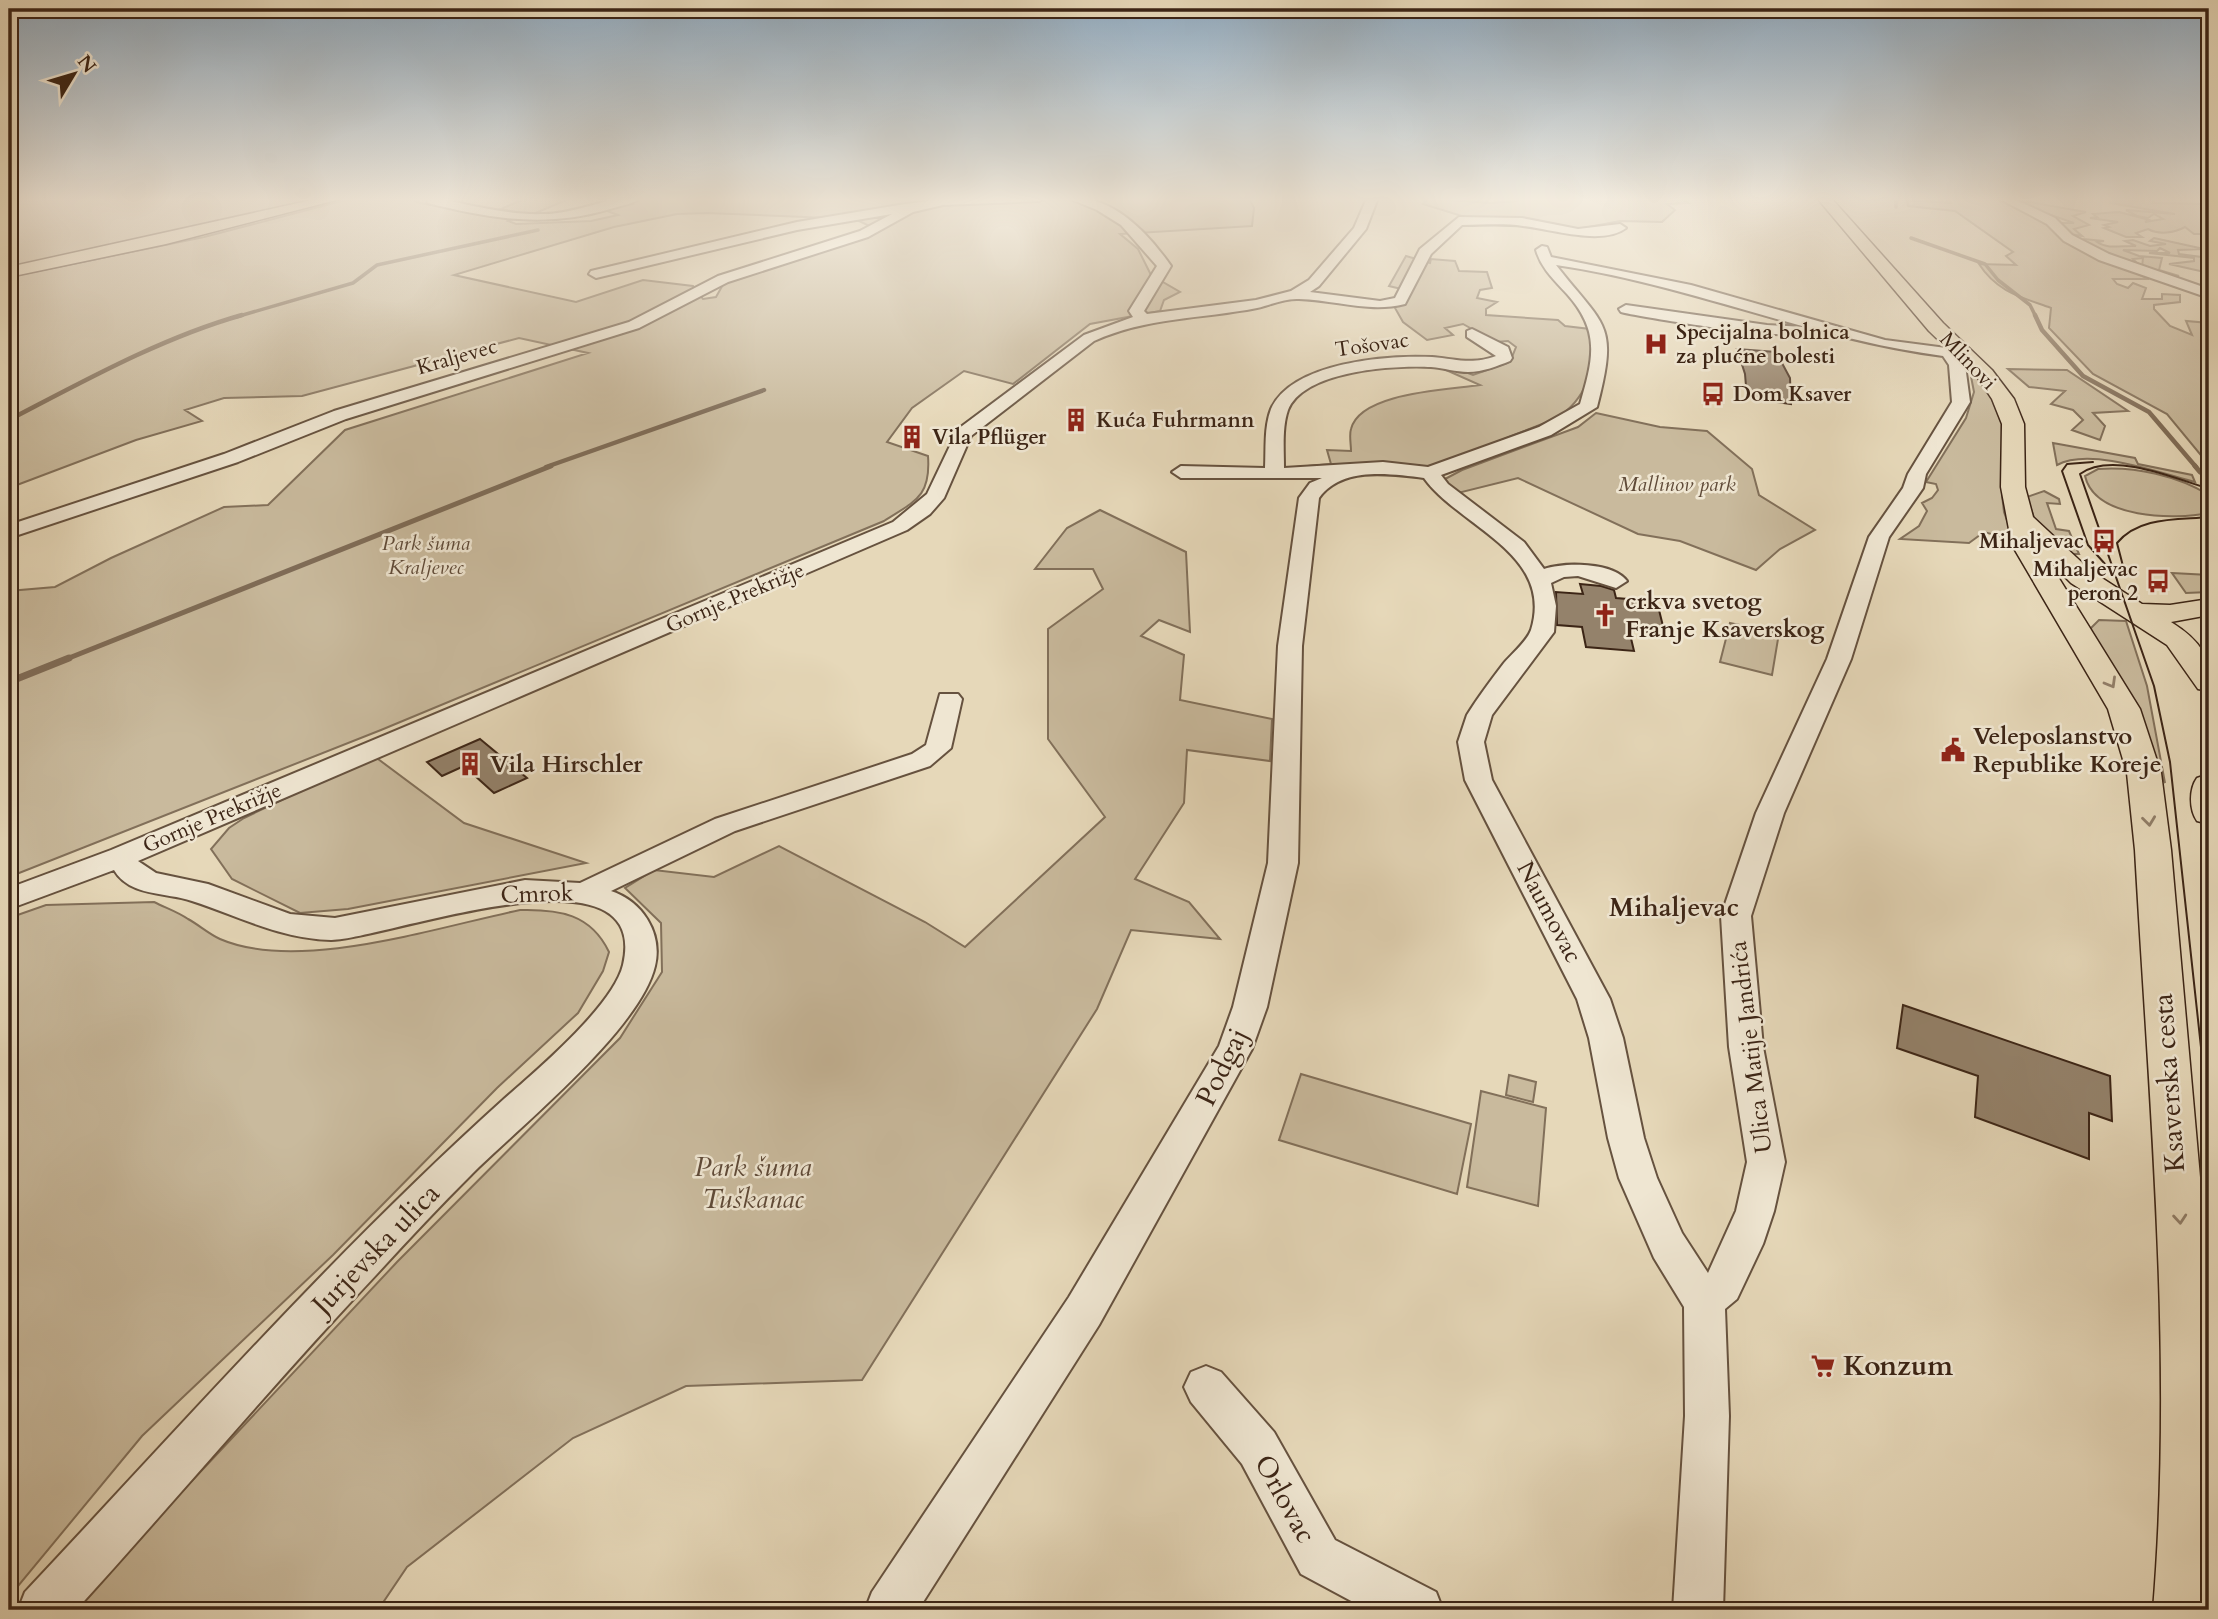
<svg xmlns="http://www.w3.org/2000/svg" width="2218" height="1619" font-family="Cardo,serif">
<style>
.green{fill:#c9ba9d;stroke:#82705a;stroke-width:2;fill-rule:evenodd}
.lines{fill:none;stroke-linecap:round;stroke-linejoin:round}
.stream-far3{stroke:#7f6c57;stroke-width:3.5}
.stream-far2{stroke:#7f6c57;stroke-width:4.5}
.stream-far1{stroke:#7f6c57;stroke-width:5}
.stream{stroke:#7f6c57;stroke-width:7}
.building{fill:#94826b;stroke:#3c2516;stroke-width:2}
.minor-casing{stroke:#66523f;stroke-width:4}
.major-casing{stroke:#3c2516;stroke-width:3}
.minor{fill:#efe6d2;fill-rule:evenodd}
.major{fill:#e6d8b9;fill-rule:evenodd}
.tram{stroke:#3c2516;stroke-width:2}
.oneway{stroke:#917e68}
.labels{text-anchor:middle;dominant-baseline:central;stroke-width:5;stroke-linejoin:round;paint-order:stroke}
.far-poi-label{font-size:21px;font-weight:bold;fill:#3c2516;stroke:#efe6d2;text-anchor:start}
.far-street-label{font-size:21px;fill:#3c2516;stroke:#efe6d2}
.far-park-label{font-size:21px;font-style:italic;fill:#5f4a38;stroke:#efe6d2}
.poi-label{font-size:24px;font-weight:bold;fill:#3c2516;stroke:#efe6d2;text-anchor:start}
.street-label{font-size:24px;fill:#3c2516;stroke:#efe6d2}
.neighbourhood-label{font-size:26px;font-weight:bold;fill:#3c2516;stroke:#efe6d2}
.near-street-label{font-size:28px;fill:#3c2516;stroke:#efe6d2}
.near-park-label{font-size:28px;font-style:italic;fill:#5f4a38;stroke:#efe6d2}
.near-poi-label{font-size:28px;font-weight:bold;fill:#3c2516;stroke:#efe6d2;text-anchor:start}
</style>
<rect width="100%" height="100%" fill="#e6d8b9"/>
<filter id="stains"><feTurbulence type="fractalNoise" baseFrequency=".00286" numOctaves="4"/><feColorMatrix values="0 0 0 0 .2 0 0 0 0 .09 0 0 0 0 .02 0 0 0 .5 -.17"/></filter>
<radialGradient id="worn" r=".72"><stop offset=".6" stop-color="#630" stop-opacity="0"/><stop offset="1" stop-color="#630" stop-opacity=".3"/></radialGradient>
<path class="green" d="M 9,198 L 313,198 L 291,205 L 9,269 Z
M 353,198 L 408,198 L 420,203 L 513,219 L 508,221 L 516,224 L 591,221 L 618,215 L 602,209 L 632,204 L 626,201 L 644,198 L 1249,198 L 1254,208 L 1252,226 L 1120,234 L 1138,249 L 1151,275 L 1180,292 L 1164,300 L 1160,311 L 1090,324 L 1013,384 L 964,371 L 912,408 L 887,442 L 928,456 C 931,497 915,501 884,521 L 381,730 L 9,877 L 9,591 L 55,587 L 111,558 L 224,507 L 268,505 L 345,430 L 588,353 L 519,338 L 302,396 L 224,398 L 185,410 L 202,421 L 136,440 L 9,488 L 9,277 L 204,237 ZM 707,213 L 855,219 L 878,230 L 725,281 L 716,297 L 703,299 L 693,286 L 643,280 L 576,302 L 454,275 L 614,227 L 677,214 Z
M 526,198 L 571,198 L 531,215 L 501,209 Z
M 1428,198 L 1490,203 L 1517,201 L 1503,198 L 1681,198 L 1688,203 L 1667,204 L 1675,210 L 1662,222 L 1620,221 L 1573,230 L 1526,220 L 1465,217 L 1423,204 Z
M 1949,198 L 1997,198 L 2049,225 L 2079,247 L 2149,279 L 2113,279 L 2117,284 L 2128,288 L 2133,283 L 2146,288 L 2142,299 L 2162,299 L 2162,294 L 2180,295 L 2180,302 L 2154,305 L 2154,309 L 2170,326 L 2192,335 L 2186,321 L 2209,323 L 2209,465 L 2167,414 L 2093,374 L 2049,328 L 2051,308 C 2021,297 1997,292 1979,264 L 2016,265 L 2006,256 L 2013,252 L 1955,211 L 1908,206 L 1907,200 L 1951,203 Z
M 2111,198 L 2155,200 L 2153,203 L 2209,204 L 2209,234 L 2194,234 L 2185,227 C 2174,233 2159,235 2148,229 L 2136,233 L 2142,237 L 2126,237 L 2104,228 L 2109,227 L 2104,225 L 2118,222 L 2090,218 L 2097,217 L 2093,214 L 2119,212 L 2146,219 L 2149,220 L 2145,222 L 2163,219 L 2154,214 L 2148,218 L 2137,216 L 2126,210 L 2175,214 L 2110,203 Z
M 2024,201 L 2086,212 L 2073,216 L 2089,225 L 2074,229 L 2082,236 L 2070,234 L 2056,223 L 2074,223 L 2016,203 Z
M 2154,238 L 2204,249 L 2178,250 L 2179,254 L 2209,258 L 2209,273 L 2169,264 L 2194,261 L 2194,258 L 2149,253 L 2170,253 L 2160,248 L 2157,251 L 2123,250 L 2139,256 L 2162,258 L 2159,270 L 2179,276 L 2163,277 L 2142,267 L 2143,258 L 2133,259 L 2136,262 L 2107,256 L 2110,254 L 2083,242 L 2084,239 L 2104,241 L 2097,242 C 2109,250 2122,245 2136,246 L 2125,241 L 2133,240 L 2150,246 L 2166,244 L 2150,241 Z
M 1406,256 L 1430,263 L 1431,259 L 1455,261 L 1459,271 L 1487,272 L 1492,288 L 1480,290 L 1477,298 L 1497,302 L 1486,309 L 1486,315 L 1558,320 L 1565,326 L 1590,329 C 1598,365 1587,400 1555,419 L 1433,467 L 1296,467 L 1331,464 L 1327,450 L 1351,451 C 1351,444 1349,435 1351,429 C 1360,392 1449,390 1480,385 L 1437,366 L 1449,366 L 1473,375 L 1510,362 L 1516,347 L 1508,341 L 1495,342 L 1463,324 L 1445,328 L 1453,335 L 1427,340 L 1403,322 L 1395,308 L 1410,291 L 1389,286 Z
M 1969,366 L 1973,367 L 2003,414 L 2002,495 L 2004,512 L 2014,540 L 1984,532 L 1969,543 L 1900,539 L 1919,526 L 1927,511 L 1922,503 L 1932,498 L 1938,490 L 1936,484 L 1926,482 L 1966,418 L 1974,392 Z
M 2008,369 L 2067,370 L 2128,411 L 2093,413 L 2105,426 L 2100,440 L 2072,430 L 2083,420 L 2073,410 L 2051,404 L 2065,391 L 2029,387 Z
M 1596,413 L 1660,427 L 1707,431 L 1752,469 L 1759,495 L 1815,530 L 1780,549 L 1756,570 L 1680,541 L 1638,534 L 1518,478 L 1454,494 L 1444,484 L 1445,479 L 1462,470 L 1578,427 Z
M 2053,443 L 2135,458 L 2138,464 L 2192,475 L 2195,482 C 2160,473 2090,447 2057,465 Z
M 2098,469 C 2135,466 2178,476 2209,495 L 2209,513 C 2174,520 2095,519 2085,476 Z
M 2044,491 L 2059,499 L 2060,504 L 2047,503 L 2056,529 L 2069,531 L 2079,554 L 2065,554 L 2034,518 L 2027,497 Z
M 1100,510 L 1186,552 L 1190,632 L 1159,620 L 1141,636 L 1184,655 L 1180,700 L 1272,719 L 1270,761 L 1187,750 L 1184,803 L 1135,879 L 1189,902 L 1220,939 L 1131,930 L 1097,1009 L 862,1380 L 686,1386 L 573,1438 L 407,1567 L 378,1610 L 71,1610 L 397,1262 L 620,1038 L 662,972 L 661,923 L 625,888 L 654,870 L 714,877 L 779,846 L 925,922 L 965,947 L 1105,817 L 1048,739 L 1048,629 L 1103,589 L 1093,569 L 1035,569 L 1067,528 Z
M 2172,573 L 2209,575 L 2209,592 L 2186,593 Z
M 2099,620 L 2126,621 L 2147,686 L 2165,783 L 2089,630 Z
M 1730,623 L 1779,633 L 1772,675 L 1720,662 Z
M 374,756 L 464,823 L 586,863 L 348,909 L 300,913 L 232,879 L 211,849 L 229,828 L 244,818 Z
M 154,902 C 166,908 178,912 188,919 C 199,925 209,934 220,939 C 298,973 438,927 520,910 C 559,909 591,914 609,952 L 603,971 L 578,1013 L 497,1088 L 333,1255 L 142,1436 L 9,1597 L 9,918 L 46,905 Z
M 1301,1074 L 1471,1124 L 1457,1194 L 1279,1140 Z
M 1509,1075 L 1536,1082 L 1533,1102 L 1506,1095 Z
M 1481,1091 L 1546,1108 L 1538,1206 L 1467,1187 Z"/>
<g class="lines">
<path class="stream-far3" d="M 1896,198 L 1896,207
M 1911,238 L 1985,264 L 1998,280 L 2030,305 L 2036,317
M 236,317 L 353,283 L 377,265 L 538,230"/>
<path class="stream-far2" d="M 2035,315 L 2042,330 L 2083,376 L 2149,412 L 2196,467
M 9,420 C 84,381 161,338 242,315
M 546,467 L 764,390"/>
<path class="stream-far1" d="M 2195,466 L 2200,472
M 64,660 L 551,466"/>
<path class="stream" d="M 9,682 L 69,658"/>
</g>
<path class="building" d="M 1737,349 L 1776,352 L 1790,378 L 1791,404 L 1747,398 L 1745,374 Z
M 1580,584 L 1601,586 L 1614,590 L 1616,598 L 1640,600 L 1641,605 L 1658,606 L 1665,634 L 1629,630 L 1634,651 L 1586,647 L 1582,627 L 1557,625 L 1556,592 L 1583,594 Z
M 480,739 L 527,778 L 494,793 L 464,766 L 442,776 L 427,762 Z
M 1903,1005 L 2110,1076 L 2112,1121 L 2089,1113 L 2089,1159 L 1975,1117 L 1978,1076 L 1897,1048 Z"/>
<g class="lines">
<g class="minor-casing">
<path id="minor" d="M 426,198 C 440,197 454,202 468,205 C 493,210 519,215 544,214 C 577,214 609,195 641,198 C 633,204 620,206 610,209 C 547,228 491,219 428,203 Z
M 1045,198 L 1039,201 L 943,205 L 913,212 L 868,237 L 728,282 L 639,328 L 346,419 L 238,462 L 9,538 L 9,525 L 224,454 L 334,411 L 629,322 L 718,276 L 860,231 L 892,214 L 797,230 L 596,278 L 589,274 L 591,271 L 797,222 L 899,205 L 943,199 Z
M 1068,198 C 1112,194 1148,233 1171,266 L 1144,311 L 1147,314 L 1256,300 L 1291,291 L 1309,280 L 1354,228 L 1367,198 L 1378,198 L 1366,229 L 1319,286 L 1310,292 L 1380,301 L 1395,298 L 1420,249 L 1459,217 L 1522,218 L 1578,229 L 1620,224 L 1626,228 C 1603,246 1550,229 1523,226 C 1503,223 1482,225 1462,225 L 1431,254 L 1405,304 C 1369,313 1335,300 1299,299 C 1285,298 1270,305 1257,308 C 1202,319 1146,317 1094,341 L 971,436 L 944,498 L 930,514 L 907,530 L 138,861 L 156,873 L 208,884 L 290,914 L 335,918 L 525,880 L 580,883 L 715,819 L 912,754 L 926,745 L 940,694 L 958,694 L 962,699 L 951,748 L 930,766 L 735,831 L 611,891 C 642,901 663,933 655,966 C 640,1030 519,1127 471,1175 C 439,1207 407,1241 376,1275 C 273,1384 177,1499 76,1610 L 18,1610 L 25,1592 C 182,1425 333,1253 504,1099 C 536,1071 613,1006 623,965 C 653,837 379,941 331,940 C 278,938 241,917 192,901 C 166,892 130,897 114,870 L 9,909 L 9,888 L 111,850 L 893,522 L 927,494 L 958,429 L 1084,335 L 1133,317 L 1129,311 L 1157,266 L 1121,225 L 1097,210 Z
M 1998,198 L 2012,198 L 2055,218 L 2072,235 L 2109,254 L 2209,289 L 2209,298 L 2099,260 L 2064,241 L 2047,224 Z
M 1542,246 L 1547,247 L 1551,257 L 1691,285 L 1885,340 L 1954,349 L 1965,365 L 1970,402 L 1926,474 L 1923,488 L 1889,537 L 1851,659 L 1784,813 L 1751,916 L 1763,1047 L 1785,1162 L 1774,1211 L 1763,1244 L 1737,1299 L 1725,1309 L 1729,1416 L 1723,1610 L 1673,1610 L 1685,1416 L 1684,1307 L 1654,1258 L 1619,1178 L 1608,1138 L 1589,1038 L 1577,999 L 1465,780 L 1458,742 L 1467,715 C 1478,697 1491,680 1504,663 C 1512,654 1527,641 1531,630 C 1555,553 1458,526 1424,478 C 1391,474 1342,466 1319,498 L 1302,646 L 1298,863 L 1267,1007 L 1252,1049 L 1099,1325 L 918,1610 L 865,1610 L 872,1592 L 1069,1297 L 1219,1046 L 1233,1007 L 1268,863 L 1278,646 L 1299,498 L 1310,483 L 1322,478 L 1181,478 L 1172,472 L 1181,466 L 1265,468 C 1266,449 1264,427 1271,409 C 1292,362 1387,355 1432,357 C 1456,359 1472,365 1496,356 L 1467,337 L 1467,331 L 1472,329 L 1508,347 L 1512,358 L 1510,361 C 1497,366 1483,372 1468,372 C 1456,372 1444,368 1431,367 C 1395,365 1304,370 1288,410 C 1282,427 1284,450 1284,468 L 1383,462 L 1428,467 L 1539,427 L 1580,404 C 1593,359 1601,332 1567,294 C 1554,280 1541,268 1536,250 ZM 1556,265 C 1688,284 1811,339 1943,356 L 1949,365 L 1952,402 L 1908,474 L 1903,488 L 1869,537 L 1827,659 L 1756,813 L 1721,916 L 1729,1047 L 1747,1162 L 1736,1211 L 1708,1273 L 1682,1233 L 1657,1178 L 1644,1138 L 1623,1038 L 1610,999 L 1492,780 L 1484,742 L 1492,715 L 1554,632 L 1556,606 L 1551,583 L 1564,577 L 1578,576 L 1616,588 L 1627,581 C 1613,562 1565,562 1544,569 L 1524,542 L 1448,484 L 1441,475 L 1551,435 L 1597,407 C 1619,322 1605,328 1556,265 Z
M 1626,305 L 1767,325 L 1804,327 L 1812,332 C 1800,343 1645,318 1621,312 L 1619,309 Z
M 1206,1366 L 1221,1372 L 1274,1432 L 1335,1540 L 1436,1592 L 1443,1610 L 1368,1610 L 1301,1574 L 1242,1464 L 1191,1402 L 1184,1387 L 1191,1372 Z"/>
</g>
<g class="major-casing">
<path id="major" d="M 321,198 L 344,198 L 166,244 L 9,277 L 9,267 Z
M 1817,198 L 1831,198 L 1943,323 L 1992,370 L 2014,399 L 2024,424 L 2025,487 L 2033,517 L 2091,571 L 2142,604 L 2170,605 L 2209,599 L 2209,615 L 2171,622 C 2201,641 2211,656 2209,691 L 2198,689 L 2167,645 L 2071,583 L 2047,559 L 2140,709 L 2161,773 L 2171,850 L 2209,1279 L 2209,1610 L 2153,1610 C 2174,1357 2149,1103 2135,850 L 2127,773 L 2108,709 L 2012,545 L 2001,487 L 2002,424 L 1992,399 L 1978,378 L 1929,331 Z
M 2209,774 L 2209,824 L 2197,821 C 2189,809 2189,789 2197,778 Z"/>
</g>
<use href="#minor" class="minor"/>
<use href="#major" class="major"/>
<path class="tram" d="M 2093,462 L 2067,464 L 2062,471 L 2088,545 L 2114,574
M 2209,489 C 2175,478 2111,451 2080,474 L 2154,686 L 2170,762 L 2209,1121
M 2123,566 L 2117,543 C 2139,516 2178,520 2209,517
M 2202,976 L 2209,1017"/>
</g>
<defs><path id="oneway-chevron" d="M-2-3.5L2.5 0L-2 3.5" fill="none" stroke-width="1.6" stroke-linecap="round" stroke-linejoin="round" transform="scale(1.75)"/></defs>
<g class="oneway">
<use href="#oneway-chevron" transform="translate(2111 683) rotate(60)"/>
<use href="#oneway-chevron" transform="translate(2149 821) rotate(83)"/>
<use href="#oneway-chevron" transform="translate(2180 1219) rotate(85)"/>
</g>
<linearGradient id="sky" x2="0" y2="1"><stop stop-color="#90aabf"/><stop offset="0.47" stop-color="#f4ede0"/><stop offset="1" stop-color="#f4ede0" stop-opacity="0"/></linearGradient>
<rect width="2218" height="424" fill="url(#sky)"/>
<defs>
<g id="hospital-bare" transform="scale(1.89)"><path d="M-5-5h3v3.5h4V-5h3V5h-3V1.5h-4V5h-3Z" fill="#8f2418" stroke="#efe6d2" stroke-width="2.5" paint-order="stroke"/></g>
<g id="bus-bare" transform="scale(1.89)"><path d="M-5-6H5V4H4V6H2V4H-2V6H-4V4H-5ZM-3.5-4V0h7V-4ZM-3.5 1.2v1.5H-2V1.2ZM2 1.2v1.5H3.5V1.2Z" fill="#8f2418" stroke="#efe6d2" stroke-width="2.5" paint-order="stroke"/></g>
<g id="building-bare" transform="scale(1.89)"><path d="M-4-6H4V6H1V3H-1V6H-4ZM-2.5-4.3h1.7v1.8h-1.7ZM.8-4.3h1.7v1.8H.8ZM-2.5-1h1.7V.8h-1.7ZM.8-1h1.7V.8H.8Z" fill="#8f2418" stroke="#efe6d2" stroke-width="2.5" paint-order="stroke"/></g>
<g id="church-bare" transform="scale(1.89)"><path d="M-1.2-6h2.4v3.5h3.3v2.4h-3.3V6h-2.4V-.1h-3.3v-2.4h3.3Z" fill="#8f2418" stroke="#efe6d2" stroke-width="2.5" paint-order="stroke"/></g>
<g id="civic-bare" transform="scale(1.89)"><path d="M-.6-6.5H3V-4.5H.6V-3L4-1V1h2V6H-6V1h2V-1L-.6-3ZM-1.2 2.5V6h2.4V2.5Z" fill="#8f2418" stroke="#efe6d2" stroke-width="2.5" paint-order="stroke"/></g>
<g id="supermarket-bare" transform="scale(1.89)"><path d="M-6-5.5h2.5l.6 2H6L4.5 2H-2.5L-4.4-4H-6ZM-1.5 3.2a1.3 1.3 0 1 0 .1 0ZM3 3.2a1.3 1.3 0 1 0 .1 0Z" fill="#8f2418" stroke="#efe6d2" stroke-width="2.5" paint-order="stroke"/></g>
</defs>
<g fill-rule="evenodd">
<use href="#hospital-bare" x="1656" y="344"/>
<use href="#bus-bare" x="1713" y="394"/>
<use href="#building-bare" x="1076" y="420"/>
<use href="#building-bare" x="912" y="437"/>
<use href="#bus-bare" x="2104" y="541"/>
<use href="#bus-bare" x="2158" y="581"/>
<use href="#church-bare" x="1605" y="615"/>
<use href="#civic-bare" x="1953" y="750"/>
<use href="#building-bare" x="470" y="764"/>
<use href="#supermarket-bare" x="1823" y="1366"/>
</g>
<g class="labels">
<g class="far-poi-label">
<text x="1676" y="332">Specijalna bolnica<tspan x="1676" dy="24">za plućne bolesti</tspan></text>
<text x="1733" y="394">Dom Ksaver</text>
<text x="1096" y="420">Kuća Fuhrmann</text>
<text x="932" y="437">Vila Pflüger</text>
<text x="2084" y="541" text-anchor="end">Mihaljevac</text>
<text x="2138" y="569" text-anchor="end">Mihaljevac<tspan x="2138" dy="24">peron 2</tspan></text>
</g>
<g class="far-street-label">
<text transform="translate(1372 345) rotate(-8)">Tošovac</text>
<text transform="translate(457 357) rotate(-16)">Kraljevec</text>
<text transform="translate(1968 361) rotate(46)">Mlinovi</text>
<text transform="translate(735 598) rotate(-23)">Gornje Prekrižje</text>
<text transform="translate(212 818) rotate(-23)">Gornje Prekrižje</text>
</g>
<g class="far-park-label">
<text x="1677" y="484">Mallinov park</text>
<text x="426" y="543">Park šuma<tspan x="426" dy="24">Kraljevec</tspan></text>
</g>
<g class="poi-label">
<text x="1625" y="601">crkva svetog<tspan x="1625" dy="28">Franje Ksaverskog</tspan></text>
<text x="1973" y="736">Veleposlanstvo<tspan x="1973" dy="28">Republike Koreje</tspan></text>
<text x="490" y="764">Vila Hirschler</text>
</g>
<g class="street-label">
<text transform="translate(537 894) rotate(-2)">Cmrok</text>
<text transform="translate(1549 912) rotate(62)">Naumovac</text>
<text transform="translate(1751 1047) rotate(-97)">Ulica Matije Jandrića</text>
</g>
<g class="neighbourhood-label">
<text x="1674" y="907">Mihaljevac</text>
</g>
<g class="near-street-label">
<text transform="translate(1222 1067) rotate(-64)">Podgaj</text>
<text transform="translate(2169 1083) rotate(-94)">Ksaverska cesta</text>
<text transform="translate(376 1249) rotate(-46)">Jurjevska ulica</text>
<text transform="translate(1285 1499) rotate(61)">Orlovac</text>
</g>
<g class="near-park-label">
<text x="753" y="1167">Park šuma<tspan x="753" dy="32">Tuškanac</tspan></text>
</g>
<g class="near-poi-label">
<text x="1843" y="1366">Konzum</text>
</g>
</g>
<rect width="2218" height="1619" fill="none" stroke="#e6d8b9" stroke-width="35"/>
<rect x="10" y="10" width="2197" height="1598" fill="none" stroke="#3c2516" stroke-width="3.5"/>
<rect x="18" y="18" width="2183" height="1584" fill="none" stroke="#3c2516" stroke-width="2"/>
<g transform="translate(74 74) rotate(52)" stroke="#efe6d2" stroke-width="5" paint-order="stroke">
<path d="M0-5L12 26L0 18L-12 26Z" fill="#3c2516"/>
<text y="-10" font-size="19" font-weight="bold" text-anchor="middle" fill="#3c2516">N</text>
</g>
<rect width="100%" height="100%" filter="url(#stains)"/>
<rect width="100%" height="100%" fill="url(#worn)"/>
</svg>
